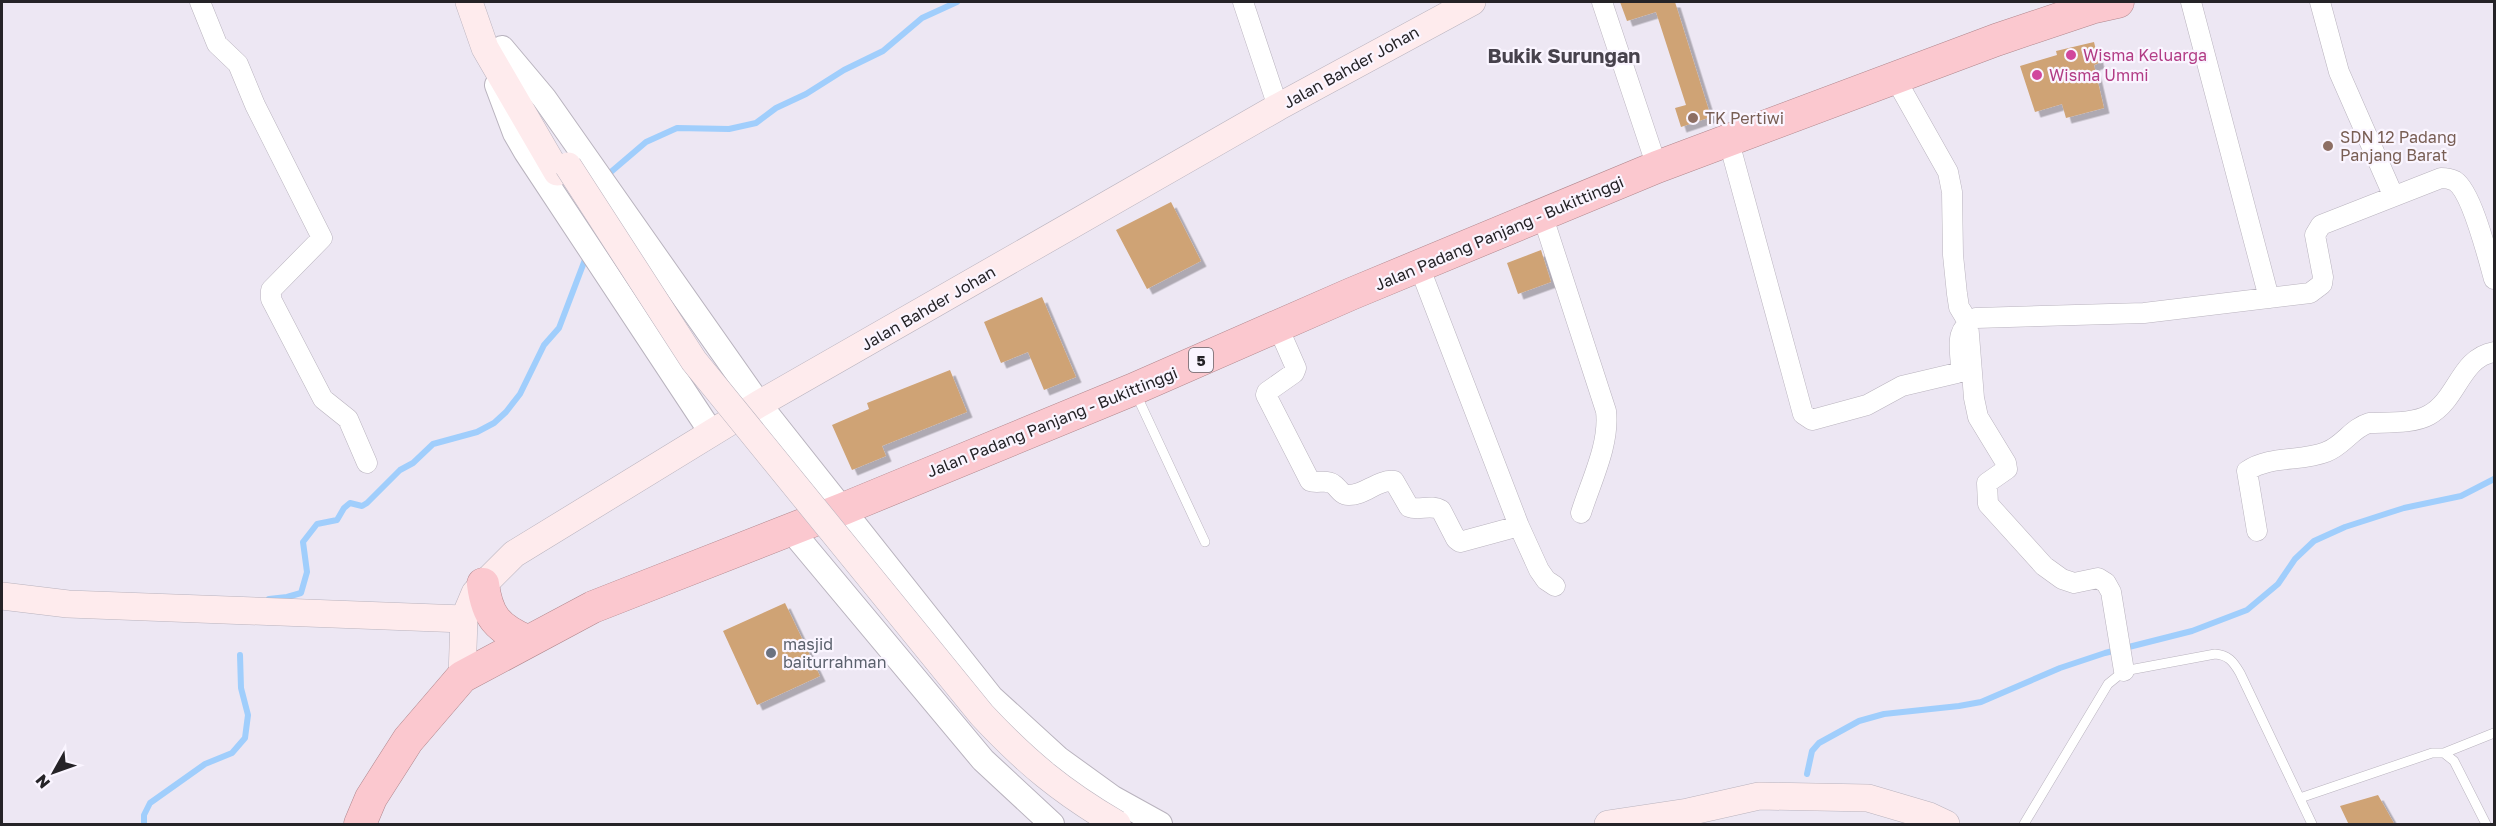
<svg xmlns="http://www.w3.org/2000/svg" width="2496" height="826" font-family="'Golos Text',sans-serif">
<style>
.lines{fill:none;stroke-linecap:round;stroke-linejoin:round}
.stream{stroke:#a0cefc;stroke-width:6}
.building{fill:#cfa374;filter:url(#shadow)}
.service-casing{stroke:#b9b3be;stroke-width:10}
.minor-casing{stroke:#b9b3be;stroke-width:21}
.tertiary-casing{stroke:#b9b3be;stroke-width:26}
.secondary-casing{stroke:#b9b3be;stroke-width:28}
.trunk-casing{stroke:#af868c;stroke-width:33}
.service{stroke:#fff;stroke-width:9}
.minor{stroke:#fff;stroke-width:20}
.tertiary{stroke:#fff;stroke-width:24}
.secondary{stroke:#feebed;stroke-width:27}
.trunk{stroke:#fbc8cf;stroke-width:32}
.secondary-bridge-casing{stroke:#b9b3be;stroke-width:28;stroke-linecap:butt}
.secondary-bridge{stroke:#feebed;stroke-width:27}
.hotel-dot{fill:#d1479c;stroke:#faf5ff;stroke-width:2}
.education-dot{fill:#8d6e63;stroke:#faf5ff;stroke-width:2}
.worship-dot{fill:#6b7280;stroke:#faf5ff;stroke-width:2}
.labels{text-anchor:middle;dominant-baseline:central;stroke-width:4.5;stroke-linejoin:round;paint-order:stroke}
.shield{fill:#faf5ff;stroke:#656268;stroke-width:1.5}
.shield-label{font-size:15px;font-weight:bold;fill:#252327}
.hotel-label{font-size:16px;fill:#b23c85;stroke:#faf5ff;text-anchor:start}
.street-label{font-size:16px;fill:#252327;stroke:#faf5ff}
.education-label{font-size:16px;fill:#785e54;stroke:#faf5ff;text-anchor:start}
.worship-label{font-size:16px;fill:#5b616d;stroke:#faf5ff;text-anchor:start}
.quarter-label{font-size:20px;font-weight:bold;fill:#47424c;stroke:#faf5ff}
</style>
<defs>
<filter id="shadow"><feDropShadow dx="5.5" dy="5.5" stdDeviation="0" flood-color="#0004"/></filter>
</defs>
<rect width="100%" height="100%" fill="#ede7f3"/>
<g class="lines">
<path class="stream" d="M 605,177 L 646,142 L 677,128 L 729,129 L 756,123 L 776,108 L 806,94 L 844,70 L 883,51 L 922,18 L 957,2
M 269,599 L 287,597 L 301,593 L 307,572 L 303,542 L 317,524 L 337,520 L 344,508 L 350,503 L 362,506 L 367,503 L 400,470 L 413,463 L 433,444 L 477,432 L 494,423 L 506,412 L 520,394 L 544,345 L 559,328 L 586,257
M 1807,774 L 1812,751 L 1819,743 L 1859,721 L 1884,714 L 1959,706 L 1981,702 L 2060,668 L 2105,653 L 2192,631 L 2247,610 L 2278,584 L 2295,559 L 2314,541 L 2345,527 L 2404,508 L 2461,496 L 2494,479
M 144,824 L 144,815 L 150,803 L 205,764 L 232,753 L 245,738 L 248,715 L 241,688 L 240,655"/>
</g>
<path class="building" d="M 1620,2 L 1675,2 L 1711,117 L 1681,127 L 1675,108 L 1686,105 L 1656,12 L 1627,21 Z
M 2094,42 L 2099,63 L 2094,65 L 2104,108 L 2066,118 L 2062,104 L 2035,112 L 2020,66 L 2057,55 L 2056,51 Z
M 1171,202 L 1201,261 L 1147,289 L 1116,230 Z
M 1541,250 L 1551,282 L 1518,294 L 1507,263 Z
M 1042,297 L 1076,377 L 1044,390 L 1028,352 L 1001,363 L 984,322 Z
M 950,370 L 967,412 L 882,446 L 886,456 L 852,470 L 832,425 L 869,409 L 867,403 Z
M 785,603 L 820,676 L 757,705 L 723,631 Z
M 2378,795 L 2395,825 L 2349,825 L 2340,806 Z"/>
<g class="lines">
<g class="service-casing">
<path id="service" d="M 1136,394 L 1205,542
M 2444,753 L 2494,733
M 2300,798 L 2432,753 L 2444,753 L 2454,761 L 2486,824
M 2024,824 L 2108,684 L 2124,671 L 2215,654 C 2228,655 2233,661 2240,673 L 2312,824"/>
</g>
<g class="minor-casing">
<path id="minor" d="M 200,2 L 217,44 L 238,64 L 255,105 L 322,238 L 271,290 L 271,299 L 323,399 L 348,419 L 367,463
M 1243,2 L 1278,107
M 1602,2 L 1657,167
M 2191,2 L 2269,298
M 2320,2 L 2339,72 L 2393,195
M 1895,78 L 1948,172 L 1952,192 L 1953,255 L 1957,294 L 1959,307 L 1968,322 L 1974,398 L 1978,417 L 2006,463 L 2007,469 L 1987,483 L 1988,504 L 2044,566 L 2062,579 L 2074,583 L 2098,578 L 2106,583 L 2111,592 L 2124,671
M 1729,142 L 1803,414 L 1812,420 L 1867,405 L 1902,386 L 1957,373 L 1961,367 C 1960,346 1954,330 1976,318 L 2144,313 L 2310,293 L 2322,284 L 2323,277 L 2315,235 L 2321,225 L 2441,178 C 2446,178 2451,179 2455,181 C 2472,192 2488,258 2494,279
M 1542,214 L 1606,411 C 1610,444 1591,481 1581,513
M 1419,266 L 1519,526 L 1539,570 L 1546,580 L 1555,586
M 1278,327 L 1296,368 L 1294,373 L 1267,392 L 1266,395 L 1310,481 C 1317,484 1326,479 1333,484 C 1338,487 1341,495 1348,495 C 1364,496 1378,479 1394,481 L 1409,507 C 1419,511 1431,504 1441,510 L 1456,539 L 1460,542 L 1519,526
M 2257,531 L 2247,471 C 2270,455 2301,462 2326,452 C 2343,446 2352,428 2369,423 C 2387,422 2413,424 2429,415 C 2458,399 2460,358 2494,352"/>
</g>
<g class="tertiary-casing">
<path id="tertiary" d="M 502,48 L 544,98 L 759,404 L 991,697 L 1059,759 L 1113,798 L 1160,824
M 497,85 L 515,133 L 526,152 L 711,432
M 791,530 L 983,760 L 1052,824"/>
</g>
<g class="secondary-casing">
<path id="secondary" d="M 469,2 L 485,48 L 557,172
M 2,596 L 68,604 L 464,619
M 462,677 L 464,619 L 475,593 L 514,554 L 759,404 L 1278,107 L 1472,2
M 1608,824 L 1688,812 L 1759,796 L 1868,798 L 1929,816 L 1946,824"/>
</g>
<g class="trunk-casing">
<path id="trunk" d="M 483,584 C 487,616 497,628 527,641
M 360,824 L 371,798 L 408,740 L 462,677 L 593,607 L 843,509 L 1134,389 L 1351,294 L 1657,167 L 1996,40 L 2091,8 L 2118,2"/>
</g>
<use href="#service" class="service"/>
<use href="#minor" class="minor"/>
<use href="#tertiary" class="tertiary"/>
<use href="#secondary" class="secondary"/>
<use href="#trunk" class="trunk"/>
<g class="secondary-bridge-casing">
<path id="secondary-bridge" d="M 568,166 L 694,361 L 982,715 C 1026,762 1062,792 1117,824"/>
</g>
<use href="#secondary-bridge" class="secondary-bridge"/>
</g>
<g class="hotel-dot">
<circle cx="2071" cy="55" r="6"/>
<circle cx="2037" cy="75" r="6"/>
</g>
<g class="education-dot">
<circle cx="1693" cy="118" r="6"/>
<circle cx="2328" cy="146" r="6"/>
</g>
<circle class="worship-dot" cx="771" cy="653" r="6"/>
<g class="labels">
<rect class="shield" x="1189" y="348" width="24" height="24" rx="4.5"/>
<g class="shield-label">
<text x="1201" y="360">5</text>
</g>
<g class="hotel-label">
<text x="2083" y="55">Wisma Keluarga</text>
<text x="2049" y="75">Wisma Ummi</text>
</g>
<g class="street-label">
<text transform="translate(1351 67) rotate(-29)">Jalan Bahder Johan</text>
<text transform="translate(1499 233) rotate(-23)">Jalan Padang Panjang - Bukittinggi</text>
<text transform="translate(928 308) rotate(-30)">Jalan Bahder Johan</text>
<text transform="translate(1052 422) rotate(-22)">Jalan Padang Panjang - Bukittinggi</text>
</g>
<g class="education-label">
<text x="1705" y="118">TK Pertiwi</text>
<text x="2340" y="137">SDN 12 Padang<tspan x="2340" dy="18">Panjang Barat</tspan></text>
</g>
<g class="worship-label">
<text x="783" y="644">masjid<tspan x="783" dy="18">baiturrahman</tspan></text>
</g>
<g class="quarter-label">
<text x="1564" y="55">Bukik Surungan</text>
</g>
</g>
<rect width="2496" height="826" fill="none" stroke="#252327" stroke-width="6"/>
<g transform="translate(54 772) rotate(230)" stroke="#faf5ff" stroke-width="4.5" paint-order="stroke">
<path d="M0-4.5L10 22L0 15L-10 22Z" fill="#252327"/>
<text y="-9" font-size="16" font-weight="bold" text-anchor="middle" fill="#252327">N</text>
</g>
</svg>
